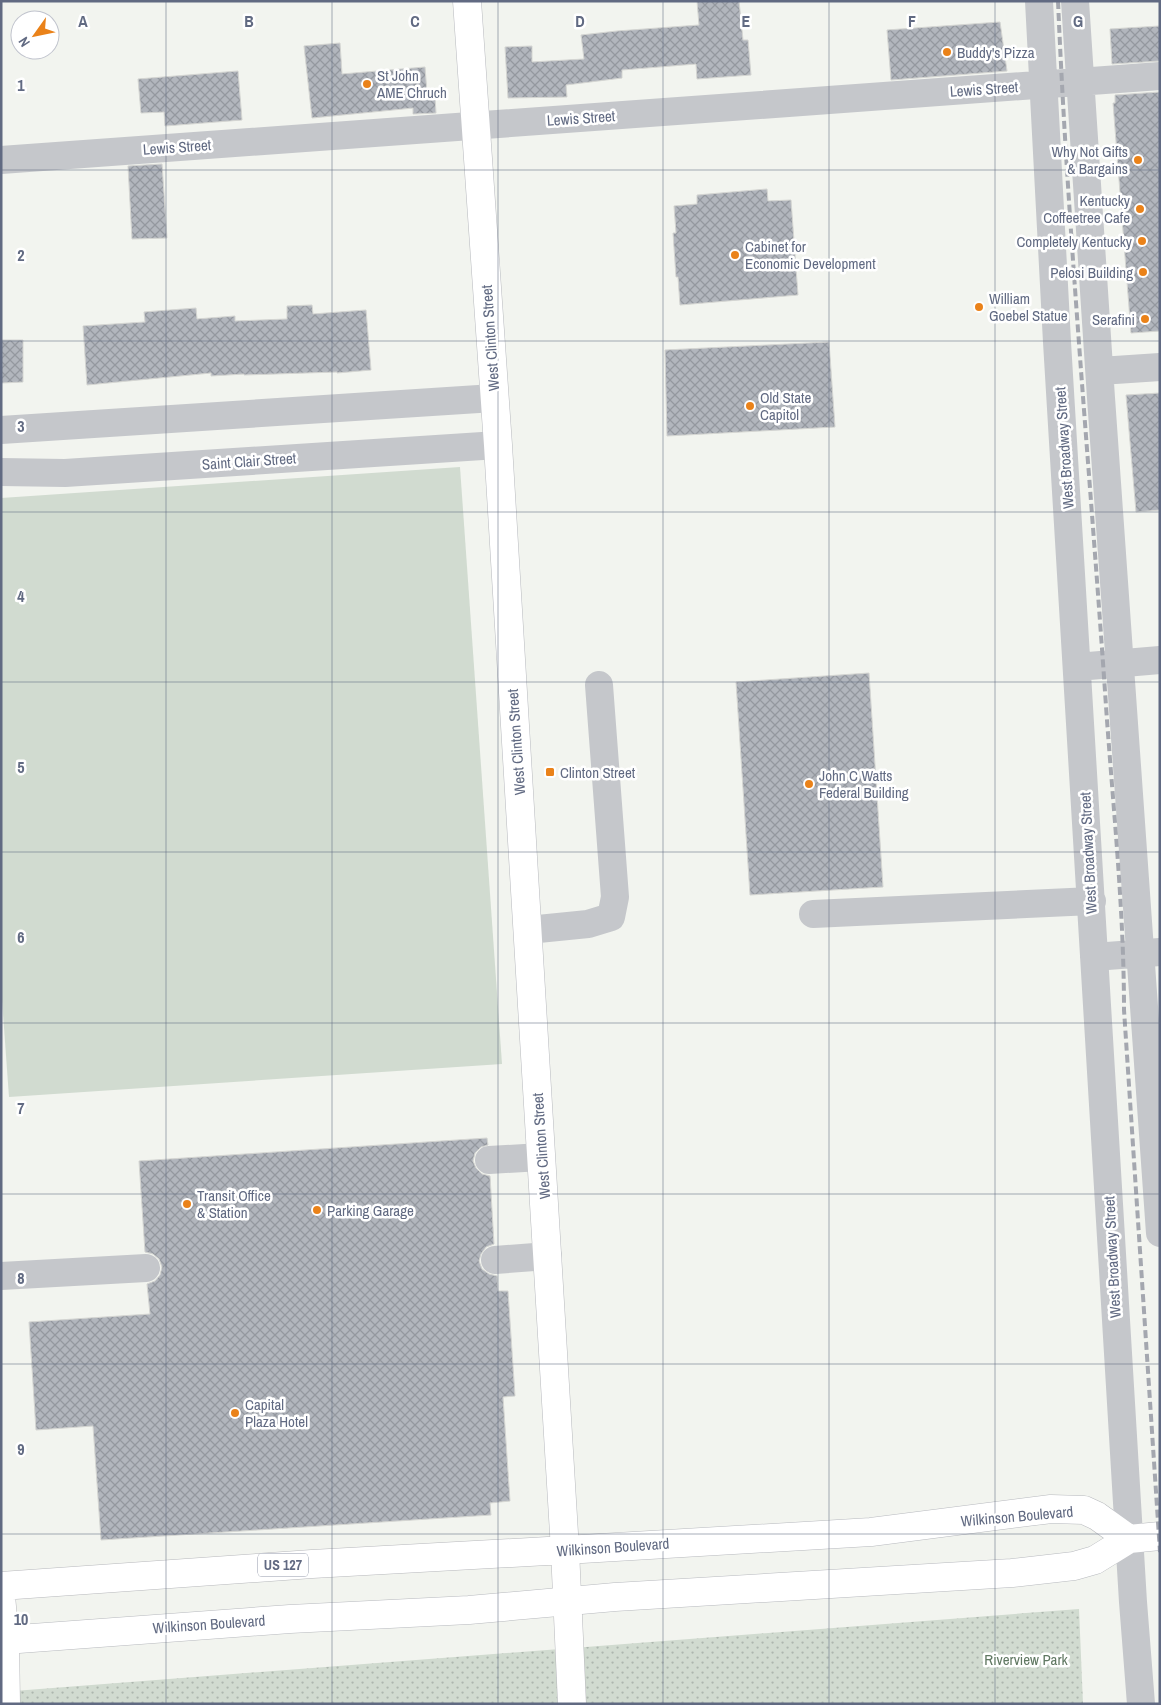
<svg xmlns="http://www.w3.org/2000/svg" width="1161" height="1705" font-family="'Archivo Narrow',sans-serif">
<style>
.grass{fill:#d1dbd0}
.park{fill:url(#park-dots)}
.building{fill:url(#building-cross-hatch);stroke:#d4d5d2}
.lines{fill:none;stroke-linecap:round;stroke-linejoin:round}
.major-casing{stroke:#b7b9be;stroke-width:29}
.highway-casing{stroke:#b7b8bc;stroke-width:29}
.minor{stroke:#c5c7cb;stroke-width:28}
.major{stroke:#fff;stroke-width:28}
.highway{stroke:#fff;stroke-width:28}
.rail{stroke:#a4a7af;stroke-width:4;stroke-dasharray:8 4;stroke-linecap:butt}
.grid{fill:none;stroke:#616a82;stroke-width:1;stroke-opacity:0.55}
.poi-dot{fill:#ea8219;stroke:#fff;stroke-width:2}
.labels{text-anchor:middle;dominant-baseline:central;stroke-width:5;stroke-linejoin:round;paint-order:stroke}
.shield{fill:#fff;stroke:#9097a8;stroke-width:1}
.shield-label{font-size:14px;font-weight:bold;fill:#616a82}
.poi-label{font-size:15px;fill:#616a82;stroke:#fff;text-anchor:start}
.street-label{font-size:15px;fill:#616a82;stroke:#fff}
.park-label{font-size:15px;fill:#607862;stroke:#fff}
.grid-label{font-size:16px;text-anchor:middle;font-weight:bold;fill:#616a82;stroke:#fff;stroke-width:5;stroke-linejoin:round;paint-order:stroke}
</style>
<defs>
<pattern id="park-dots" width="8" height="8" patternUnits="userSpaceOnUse" patternTransform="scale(1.25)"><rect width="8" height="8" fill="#d1dbd0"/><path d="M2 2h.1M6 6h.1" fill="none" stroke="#adb6ae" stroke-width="1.8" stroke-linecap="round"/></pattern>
<pattern id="building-cross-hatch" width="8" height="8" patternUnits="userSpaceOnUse" patternTransform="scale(1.25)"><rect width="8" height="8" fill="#b2b6bd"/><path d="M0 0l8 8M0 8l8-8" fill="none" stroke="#94989f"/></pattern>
</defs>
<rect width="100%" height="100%" fill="#f2f4ef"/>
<path class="grass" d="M 460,467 L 502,1064 L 9,1097 L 1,986 L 1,498 Z"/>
<path class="park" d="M 1079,1609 L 1083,1704 L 1,1704 L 1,1692 Z"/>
<path class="building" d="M 697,1 L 739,1 L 743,40 L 748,40 L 751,75 L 697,79 L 696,64 L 622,70 L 622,78 L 566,85 L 567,97 L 508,98 L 505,47 L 532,46 L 532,62 L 584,59 L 581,35 L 617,31 L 699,25 Z
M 1000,22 L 1007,71 L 891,80 L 887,30 Z
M 1160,26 L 1160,61 L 1112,64 L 1110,29 Z
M 340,43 L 342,74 L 425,67 L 427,93 L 435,97 L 436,113 L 413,114 L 413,108 L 312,118 L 304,46 Z
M 238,71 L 242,120 L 165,126 L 164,112 L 141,113 L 138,79 Z
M 1160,92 L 1160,331 L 1131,333 L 1113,103 L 1115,103 L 1115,95 Z
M 162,164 L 167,238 L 132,239 L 128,166 Z
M 767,189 L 768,201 L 791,200 L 798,295 L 680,305 L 678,277 L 676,277 L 673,233 L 676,233 L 674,206 L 697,204 L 697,195 Z
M 312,305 L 313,314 L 366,310 L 371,370 L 337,373 L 337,372 L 244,375 L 244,374 L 211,376 L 211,373 L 87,385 L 83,326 L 145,322 L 144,312 L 196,308 L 197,319 L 235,316 L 235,321 L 287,319 L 287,306 Z
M 1,340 L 23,340 L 23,382 L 1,383 Z
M 829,342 L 835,427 L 667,436 L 665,350 Z
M 1160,393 L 1160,510 L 1136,512 L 1126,395 Z
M 869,673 L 883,887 L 750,895 L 736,682 Z
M 487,1138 L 488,1145 L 481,1147 L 475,1153 L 473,1161 L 476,1168 L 482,1174 L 490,1176 L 494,1244 L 486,1247 L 481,1254 L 479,1261 L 482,1269 L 489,1274 L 497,1276 L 498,1291 L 508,1291 L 515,1396 L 503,1397 L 510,1501 L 490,1503 L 491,1515 L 101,1540 L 93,1426 L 36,1430 L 29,1322 L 150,1314 L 147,1284 L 155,1281 L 160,1275 L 162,1267 L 159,1259 L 153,1254 L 145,1252 L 139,1161 Z"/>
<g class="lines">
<g class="major-casing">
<path id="major" d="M 467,1 L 498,445 L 565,1550 L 871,1532 L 1051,1509 L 1084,1510 L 1097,1516 L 1129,1539
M 5,1640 L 290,1619 L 469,1610 L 615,1597 L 1012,1573 L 1074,1566 L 1095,1560 L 1129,1539 L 1160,1536"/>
</g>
<g class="highway-casing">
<path id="highway" d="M 1,1586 L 312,1564 L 565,1550 L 572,1704
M 1,1596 L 5,1640 L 6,1704"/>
</g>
<path class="minor" d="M 1039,1 L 1057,342 L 1133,1602 L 1141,1704
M 1075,1 L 1101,398 L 1160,1233
M 1,160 L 1160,76
M 1100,371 L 1160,367
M 1,430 L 494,398
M 1,472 L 65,473 L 498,445
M 1077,667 L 1160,660
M 813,914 L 1092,901
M 528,930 L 588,924 L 611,917 L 615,897 L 599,685
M 1094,957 L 1160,952
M 489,1160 L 541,1157
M 495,1260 L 548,1256
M 1,1276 L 146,1268"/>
<use href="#major" class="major"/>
<use href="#highway" class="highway"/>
<path class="rail" d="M 1058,1 C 1068,236 1090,471 1106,706 C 1113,807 1124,908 1124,1010 L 1160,1552"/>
</g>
<path class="grid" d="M 166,1 L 166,1704M 332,1 L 332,1704M 498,1 L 498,1704M 663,1 L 663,1704M 829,1 L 829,1704M 995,1 L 995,1704M 1,170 L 1160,170M 1,341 L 1160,341M 1,512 L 1160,512M 1,682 L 1160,682M 1,852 L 1160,852M 1,1023 L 1160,1023M 1,1194 L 1160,1194M 1,1364 L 1160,1364M 1,1534 L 1160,1534"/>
<g class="poi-dot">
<circle cx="947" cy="52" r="5"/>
<circle cx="367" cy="84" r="5"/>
<circle cx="1138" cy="160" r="5"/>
<circle cx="1140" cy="209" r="5"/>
<circle cx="1142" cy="241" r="5"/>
<circle cx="735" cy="255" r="5"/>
<circle cx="1143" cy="272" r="5"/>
<circle cx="979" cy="307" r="5"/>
<circle cx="1145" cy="319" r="5"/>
<circle cx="750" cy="406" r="5"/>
<rect x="545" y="767" width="10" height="10" rx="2.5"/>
<circle cx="809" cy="784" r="5"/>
<circle cx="187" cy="1204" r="5"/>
<circle cx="317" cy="1210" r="5"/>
<circle cx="235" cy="1413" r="5"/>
</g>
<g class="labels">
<rect class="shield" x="258" y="1553.5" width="50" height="23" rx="4"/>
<g class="shield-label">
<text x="283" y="1565">US 127</text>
</g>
<g class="poi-label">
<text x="957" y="52">Buddy's Pizza</text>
<text x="377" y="75">St John<tspan x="377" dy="17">AME Chruch</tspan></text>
<text x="1128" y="151" text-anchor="end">Why Not Gifts<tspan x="1128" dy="17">&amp; Bargains</tspan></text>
<text x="1130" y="200" text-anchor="end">Kentucky<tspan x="1130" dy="17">Coffeetree Cafe</tspan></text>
<text x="1132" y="241" text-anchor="end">Completely Kentucky</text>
<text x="745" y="246">Cabinet for<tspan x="745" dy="17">Economic Development</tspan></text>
<text x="1133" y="272" text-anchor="end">Pelosi Building</text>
<text x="989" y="298">William<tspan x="989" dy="17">Goebel Statue</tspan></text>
<text x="1135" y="319" text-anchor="end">Serafini</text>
<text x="760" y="397">Old State<tspan x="760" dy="17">Capitol</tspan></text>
<text x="560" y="772">Clinton Street</text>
<text x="819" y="775">John C Watts<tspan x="819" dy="17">Federal Building</tspan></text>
<text x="197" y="1195">Transit Office<tspan x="197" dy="17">&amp; Station</tspan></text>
<text x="327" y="1210">Parking Garage</text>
<text x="245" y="1404">Capital<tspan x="245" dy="17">Plaza Hotel</tspan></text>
</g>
<g class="street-label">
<text transform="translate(984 89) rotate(-4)">Lewis Street</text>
<text transform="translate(581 118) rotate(-4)">Lewis Street</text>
<text transform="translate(177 147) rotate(-4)">Lewis Street</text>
<text transform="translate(490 338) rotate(-94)">West Clinton Street</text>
<text transform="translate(1064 448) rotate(-94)">West Broadway Street</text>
<text transform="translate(249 461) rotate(-4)">Saint Clair Street</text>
<text transform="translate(516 742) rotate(-94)">West Clinton Street</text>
<text transform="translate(1088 853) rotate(-93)">West Broadway Street</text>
<text transform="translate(541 1146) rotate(-94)">West Clinton Street</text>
<text transform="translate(1112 1257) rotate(-93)">West Broadway Street</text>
<text transform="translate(1017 1516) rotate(-5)">Wilkinson Boulevard</text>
<text transform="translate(613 1547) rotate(-4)">Wilkinson Boulevard</text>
<text transform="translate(209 1624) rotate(-4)">Wilkinson Boulevard</text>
</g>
<g class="park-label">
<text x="1026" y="1659">Riverview Park</text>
</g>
</g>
<g class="grid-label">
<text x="83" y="27">A</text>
<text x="249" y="27">B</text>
<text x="415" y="27">C</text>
<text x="580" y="27">D</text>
<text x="746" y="27">E</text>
<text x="912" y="27">F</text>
<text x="1078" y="27">G</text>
<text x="21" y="91">1</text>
<text x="21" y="261">2</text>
<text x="21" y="432">3</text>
<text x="21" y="602">4</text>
<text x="21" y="773">5</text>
<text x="21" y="943">6</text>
<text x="21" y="1114">7</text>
<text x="21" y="1284">8</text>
<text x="21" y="1455">9</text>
<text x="21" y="1625">10</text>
</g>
<rect width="1161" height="1705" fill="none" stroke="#616a82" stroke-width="5"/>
<g transform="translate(35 35) rotate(237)"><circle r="24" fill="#ffffff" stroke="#c0c3cd"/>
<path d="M0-4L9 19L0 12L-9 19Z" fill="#ea8219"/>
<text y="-8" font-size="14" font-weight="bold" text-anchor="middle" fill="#616a82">N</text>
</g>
</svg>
